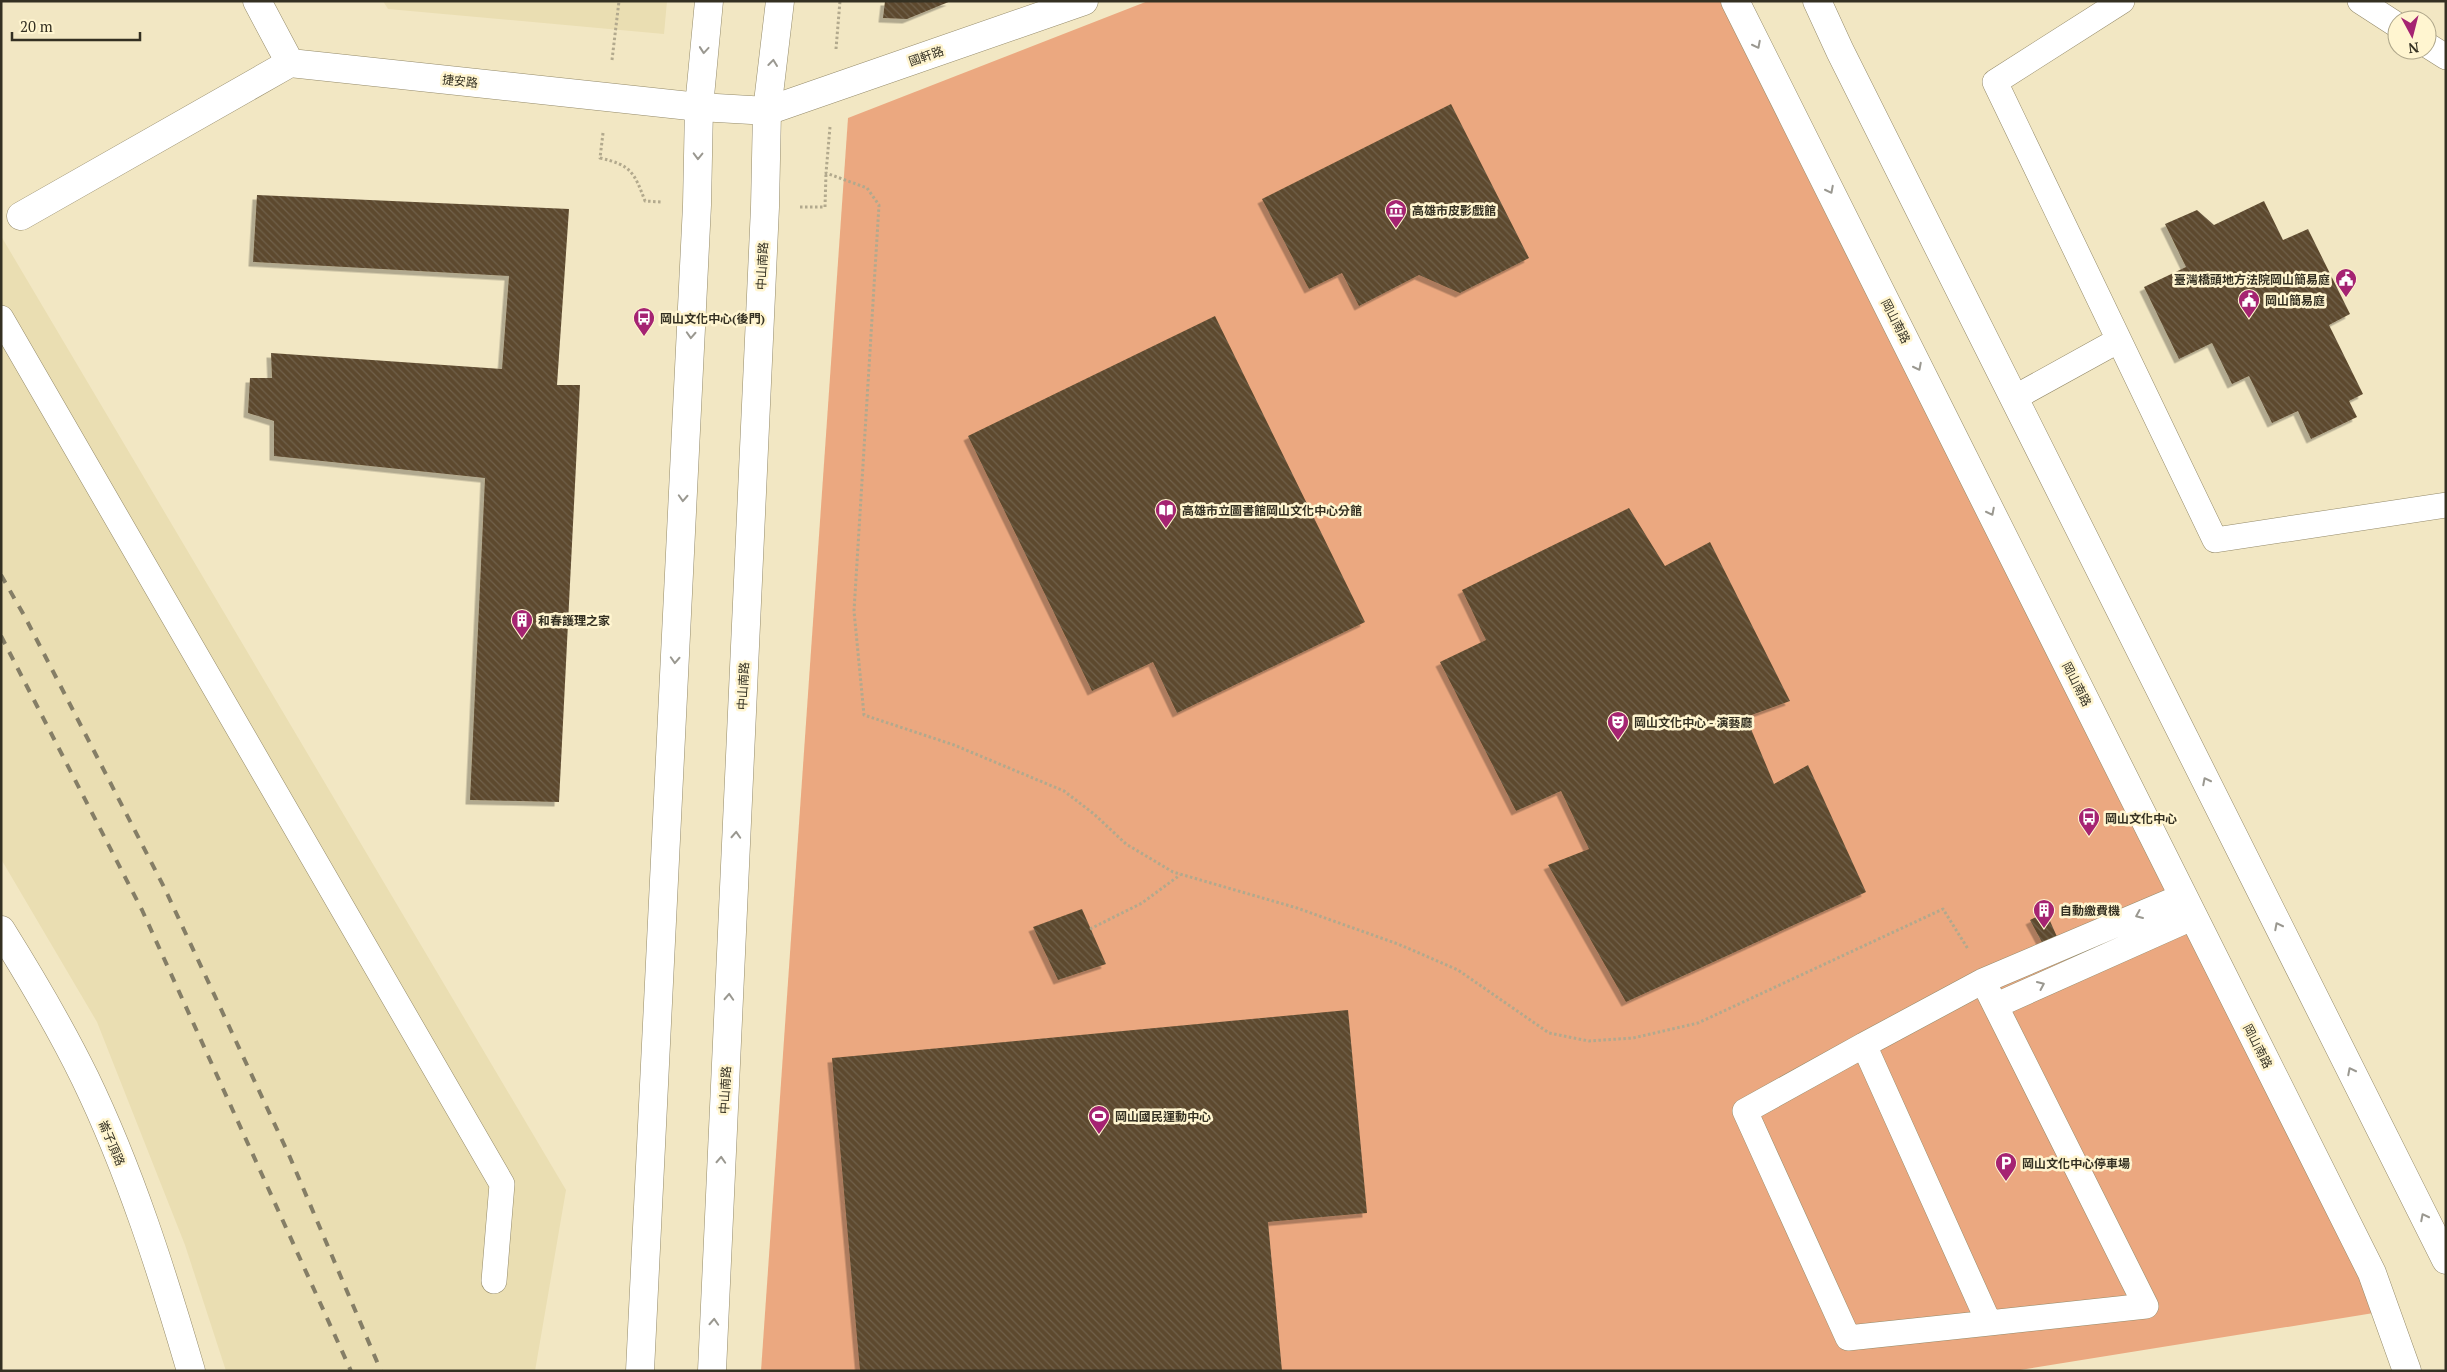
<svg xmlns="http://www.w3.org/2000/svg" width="2447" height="1372" font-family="'PT Serif','Noto Sans TC',serif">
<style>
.built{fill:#eadeb2}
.green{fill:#eba880}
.building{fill:url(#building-back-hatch);filter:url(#shadow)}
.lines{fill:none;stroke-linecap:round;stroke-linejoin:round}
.service-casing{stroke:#948a69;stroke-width:26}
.minor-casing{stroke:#948a69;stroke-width:29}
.primary-casing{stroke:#948a69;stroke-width:29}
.path{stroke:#b2a98d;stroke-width:3;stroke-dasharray:2.5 2.5;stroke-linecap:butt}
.service{stroke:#fff;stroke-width:25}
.minor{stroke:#fff;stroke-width:28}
.primary{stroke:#fff;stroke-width:28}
.rail{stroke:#857e66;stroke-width:4;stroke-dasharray:9 9;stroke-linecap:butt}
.oneway{stroke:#9a9890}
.labels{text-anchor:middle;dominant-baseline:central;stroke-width:5;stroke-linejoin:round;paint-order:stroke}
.street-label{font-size:12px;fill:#343022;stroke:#fff5d0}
.poi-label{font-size:12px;font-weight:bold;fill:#343022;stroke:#fff5d0;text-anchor:start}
</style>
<defs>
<pattern id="building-back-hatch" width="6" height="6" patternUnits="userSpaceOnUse" patternTransform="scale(1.25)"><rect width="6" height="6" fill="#5d492e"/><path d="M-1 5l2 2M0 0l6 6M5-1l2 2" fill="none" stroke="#71614b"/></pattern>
<filter id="shadow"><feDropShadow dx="-4.5" dy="4.5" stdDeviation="0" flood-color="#0004"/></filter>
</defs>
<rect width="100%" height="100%" fill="#f2e7c3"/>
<path class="built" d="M 383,1 L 667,1 L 664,34 L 388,9 Z
M 1,236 L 566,1190 L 535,1371 L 226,1371 L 185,1245 L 97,1022 L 1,859 Z"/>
<path class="green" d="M 1148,1 L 1735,1 L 2386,1311 L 2014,1371 L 761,1371 L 848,118 Z"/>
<path class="building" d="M 885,1 L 951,1 L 907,19 L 883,18 Z
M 1451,104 L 1529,258 L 1460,293 L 1419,275 L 1359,306 L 1342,273 L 1309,289 L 1262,199 Z
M 257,195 L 569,209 L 557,385 L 580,385 L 559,802 L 470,800 L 485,478 L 274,456 L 274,421 L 248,413 L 250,378 L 272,378 L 271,353 L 502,369 L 509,276 L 253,262 Z
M 2264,201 L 2283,240 L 2308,229 L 2350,314 L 2329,325 L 2363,394 L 2349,401 L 2357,417 L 2311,439 L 2298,411 L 2272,423 L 2249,376 L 2232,384 L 2212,343 L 2179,359 L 2144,287 L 2186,267 L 2165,224 L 2197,210 L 2214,225 Z
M 1215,316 L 1365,622 L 1177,713 L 1153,662 L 1092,691 L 968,436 Z
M 1629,508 L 1665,566 L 1710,542 L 1790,701 L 1746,717 L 1774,784 L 1808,765 L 1866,892 L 1626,1002 L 1548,865 L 1589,849 L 1561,791 L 1516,811 L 1440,662 L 1486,640 L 1462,590 Z
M 1082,909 L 1106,964 L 1058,980 L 1033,927 Z
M 2046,912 L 2058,939 L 2044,946 L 2030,920 Z
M 1348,1010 L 1367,1213 L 1268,1222 L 1282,1371 L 860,1371 L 832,1058 Z"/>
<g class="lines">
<g class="service-casing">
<path id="service" d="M 2122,1 L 1995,82 L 2215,540 L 2446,505
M 2360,1 L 2397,25
M 2427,45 L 2446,57
M 1,318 L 502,1184 L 494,1281
M 2014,398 L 2119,340
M 1983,981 L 2146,1306 L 1989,1323 L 1864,1045 L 1983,981 L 2183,896
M 1997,1005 L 2194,917
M 1864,1045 L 1745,1111 L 1848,1338 L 1989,1323"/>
</g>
<g class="minor-casing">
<path id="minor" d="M 257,1 L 290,63 L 699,107 L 767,111 L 1084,1
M 1735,1 L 2372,1273 L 2407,1371
M 1817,1 L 1840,51 L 2446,1260
M 21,216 L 290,63
M 1,930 C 31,978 60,1027 85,1078 C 130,1171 162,1272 191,1371"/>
</g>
<g class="primary-casing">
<path id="primary" d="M 640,1371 L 697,205 L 699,107 L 709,1
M 712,1371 L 765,207 L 767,111 L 780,1"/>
</g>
<path class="path" d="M 836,49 L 840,1
M 612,60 L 619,1
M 830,127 L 826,173 L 867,188 L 879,205 L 854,611 L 864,715 L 954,745 L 1064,791 L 1094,814 L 1126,844 L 1173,872 L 1297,908 L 1398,944 L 1458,970 L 1549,1033 L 1589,1041 L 1633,1038 L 1698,1023 L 1943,909 L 1968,949
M 603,133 L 600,158 C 631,165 634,172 645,201 L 661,202
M 800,207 L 825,207 L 826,173
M 1090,929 L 1142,903 L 1180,875"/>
<use href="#service" class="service"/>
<use href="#minor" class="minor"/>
<use href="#primary" class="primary"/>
<path class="rail" d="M 1,575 L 25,617 L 164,887 L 289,1155 L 381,1371
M 1,636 L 142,910 L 351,1371"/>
</g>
<defs><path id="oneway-chevron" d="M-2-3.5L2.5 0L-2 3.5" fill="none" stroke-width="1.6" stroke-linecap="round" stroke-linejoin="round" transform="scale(1.25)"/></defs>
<g class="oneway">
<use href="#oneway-chevron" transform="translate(1757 45) rotate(63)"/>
<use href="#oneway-chevron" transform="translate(704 50) rotate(95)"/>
<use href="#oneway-chevron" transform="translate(773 63) rotate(-83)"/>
<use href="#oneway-chevron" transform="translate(698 156) rotate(91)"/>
<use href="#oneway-chevron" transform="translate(1830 190) rotate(63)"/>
<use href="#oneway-chevron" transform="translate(691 335) rotate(93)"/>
<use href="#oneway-chevron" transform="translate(1918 367) rotate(63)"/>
<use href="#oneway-chevron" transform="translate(683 498) rotate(93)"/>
<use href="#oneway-chevron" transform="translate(1991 512) rotate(63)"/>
<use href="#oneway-chevron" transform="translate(675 660) rotate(93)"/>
<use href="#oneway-chevron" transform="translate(2206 781) rotate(-117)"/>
<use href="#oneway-chevron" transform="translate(736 835) rotate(-87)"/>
<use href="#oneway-chevron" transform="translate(2139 915) rotate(157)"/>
<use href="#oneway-chevron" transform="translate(2278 926) rotate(-117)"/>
<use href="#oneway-chevron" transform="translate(2041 985) rotate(-24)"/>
<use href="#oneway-chevron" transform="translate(729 997) rotate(-87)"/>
<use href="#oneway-chevron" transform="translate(2351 1071) rotate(-117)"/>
<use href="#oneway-chevron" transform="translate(721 1160) rotate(-87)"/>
<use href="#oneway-chevron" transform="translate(2424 1217) rotate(-117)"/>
<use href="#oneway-chevron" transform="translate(714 1322) rotate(-87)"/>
</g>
<defs>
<g id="museum-pin" transform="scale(1.125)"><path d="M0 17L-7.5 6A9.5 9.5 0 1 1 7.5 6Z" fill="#a52372" stroke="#fff5d0"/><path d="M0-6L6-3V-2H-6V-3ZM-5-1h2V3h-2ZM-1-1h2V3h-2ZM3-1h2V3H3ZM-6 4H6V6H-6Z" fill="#fff"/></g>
<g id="civic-pin" transform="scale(1.125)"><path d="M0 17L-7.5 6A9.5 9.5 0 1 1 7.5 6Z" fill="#a52372" stroke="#fff5d0"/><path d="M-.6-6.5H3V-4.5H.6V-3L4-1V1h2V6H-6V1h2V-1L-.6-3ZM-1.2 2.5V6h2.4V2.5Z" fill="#fff"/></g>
<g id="bus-pin" transform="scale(1.125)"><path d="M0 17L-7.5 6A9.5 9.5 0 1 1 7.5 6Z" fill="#a52372" stroke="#fff5d0"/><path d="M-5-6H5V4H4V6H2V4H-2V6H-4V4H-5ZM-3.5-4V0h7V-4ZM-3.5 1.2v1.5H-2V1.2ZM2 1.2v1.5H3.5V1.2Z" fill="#fff"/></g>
<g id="library-pin" transform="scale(1.125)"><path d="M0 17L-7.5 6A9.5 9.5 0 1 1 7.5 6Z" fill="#a52372" stroke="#fff5d0"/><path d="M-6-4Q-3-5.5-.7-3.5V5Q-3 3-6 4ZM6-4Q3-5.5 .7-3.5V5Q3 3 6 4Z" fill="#fff"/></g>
<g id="building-pin" transform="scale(1.125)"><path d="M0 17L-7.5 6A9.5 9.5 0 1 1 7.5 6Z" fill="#a52372" stroke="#fff5d0"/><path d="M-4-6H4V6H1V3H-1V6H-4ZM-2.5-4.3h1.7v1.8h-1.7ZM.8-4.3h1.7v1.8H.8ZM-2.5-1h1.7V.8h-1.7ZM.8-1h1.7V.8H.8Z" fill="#fff"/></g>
<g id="theatre-pin" transform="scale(1.125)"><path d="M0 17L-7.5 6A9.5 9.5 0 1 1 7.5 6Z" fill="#a52372" stroke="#fff5d0"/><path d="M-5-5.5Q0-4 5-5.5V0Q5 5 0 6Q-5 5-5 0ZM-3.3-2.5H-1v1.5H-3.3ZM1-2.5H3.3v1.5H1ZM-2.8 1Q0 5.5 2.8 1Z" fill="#fff"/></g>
<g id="stadium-pin" transform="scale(1.125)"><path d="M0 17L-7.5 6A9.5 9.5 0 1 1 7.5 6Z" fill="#a52372" stroke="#fff5d0"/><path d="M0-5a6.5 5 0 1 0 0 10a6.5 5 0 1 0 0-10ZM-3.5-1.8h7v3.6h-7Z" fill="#fff"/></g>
<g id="parking-pin" transform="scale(1.125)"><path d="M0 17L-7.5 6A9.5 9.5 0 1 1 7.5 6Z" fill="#a52372" stroke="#fff5d0"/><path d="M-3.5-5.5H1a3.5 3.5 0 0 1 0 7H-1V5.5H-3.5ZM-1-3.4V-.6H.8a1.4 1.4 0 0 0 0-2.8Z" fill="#fff"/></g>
</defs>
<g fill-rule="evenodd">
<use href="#museum-pin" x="1396" y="210"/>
<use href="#civic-pin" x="2346" y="279"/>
<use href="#civic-pin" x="2249" y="300"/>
<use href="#bus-pin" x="644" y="318"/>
<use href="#library-pin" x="1166" y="510"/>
<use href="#building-pin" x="522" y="620"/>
<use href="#theatre-pin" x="1618" y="722"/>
<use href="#bus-pin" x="2089" y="818"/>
<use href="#building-pin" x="2044" y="910"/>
<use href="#stadium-pin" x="1099" y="1116"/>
<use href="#parking-pin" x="2006" y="1163"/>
</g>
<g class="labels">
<g class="street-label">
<text transform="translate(926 56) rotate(-19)">國軒路</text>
<text transform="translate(460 81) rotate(6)">捷安路</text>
<text transform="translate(762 266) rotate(-87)">中山南路</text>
<text transform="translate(1896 321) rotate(63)">岡山南路</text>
<text transform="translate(2077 684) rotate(63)">岡山南路</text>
<text transform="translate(743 686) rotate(-87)">中山南路</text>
<text transform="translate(2258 1046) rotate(63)">岡山南路</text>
<text transform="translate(725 1090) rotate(-87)">中山南路</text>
<text transform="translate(112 1143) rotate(67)">崙子頂路</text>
</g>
<g class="poi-label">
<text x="1412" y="210">高雄市皮影戲館</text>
<text x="2330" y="279" text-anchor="end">臺灣橋頭地方法院岡山簡易庭</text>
<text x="2265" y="300">岡山簡易庭</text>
<text x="660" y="318">岡山文化中心(後門)</text>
<text x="1182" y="510">高雄市立圖書館岡山文化中心分館</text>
<text x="538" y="620">和春護理之家</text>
<text x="1634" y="722">岡山文化中心 - 演藝廳</text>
<text x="2105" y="818">岡山文化中心</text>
<text x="2060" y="910">自動繳費機</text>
<text x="1115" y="1116">岡山國民運動中心</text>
<text x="2022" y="1163">岡山文化中心停車場</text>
</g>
</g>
<rect width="2447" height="1372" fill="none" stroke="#343022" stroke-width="5"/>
<g transform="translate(2412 35) rotate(173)"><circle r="24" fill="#fff5d0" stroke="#aea68a"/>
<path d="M0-4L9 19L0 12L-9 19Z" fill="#a52372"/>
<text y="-8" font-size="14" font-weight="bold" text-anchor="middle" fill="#343022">N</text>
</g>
<path d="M12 32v8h128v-8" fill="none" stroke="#343022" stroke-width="2.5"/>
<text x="20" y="32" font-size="15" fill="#343022" stroke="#fff5d0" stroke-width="4" paint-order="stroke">20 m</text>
</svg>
